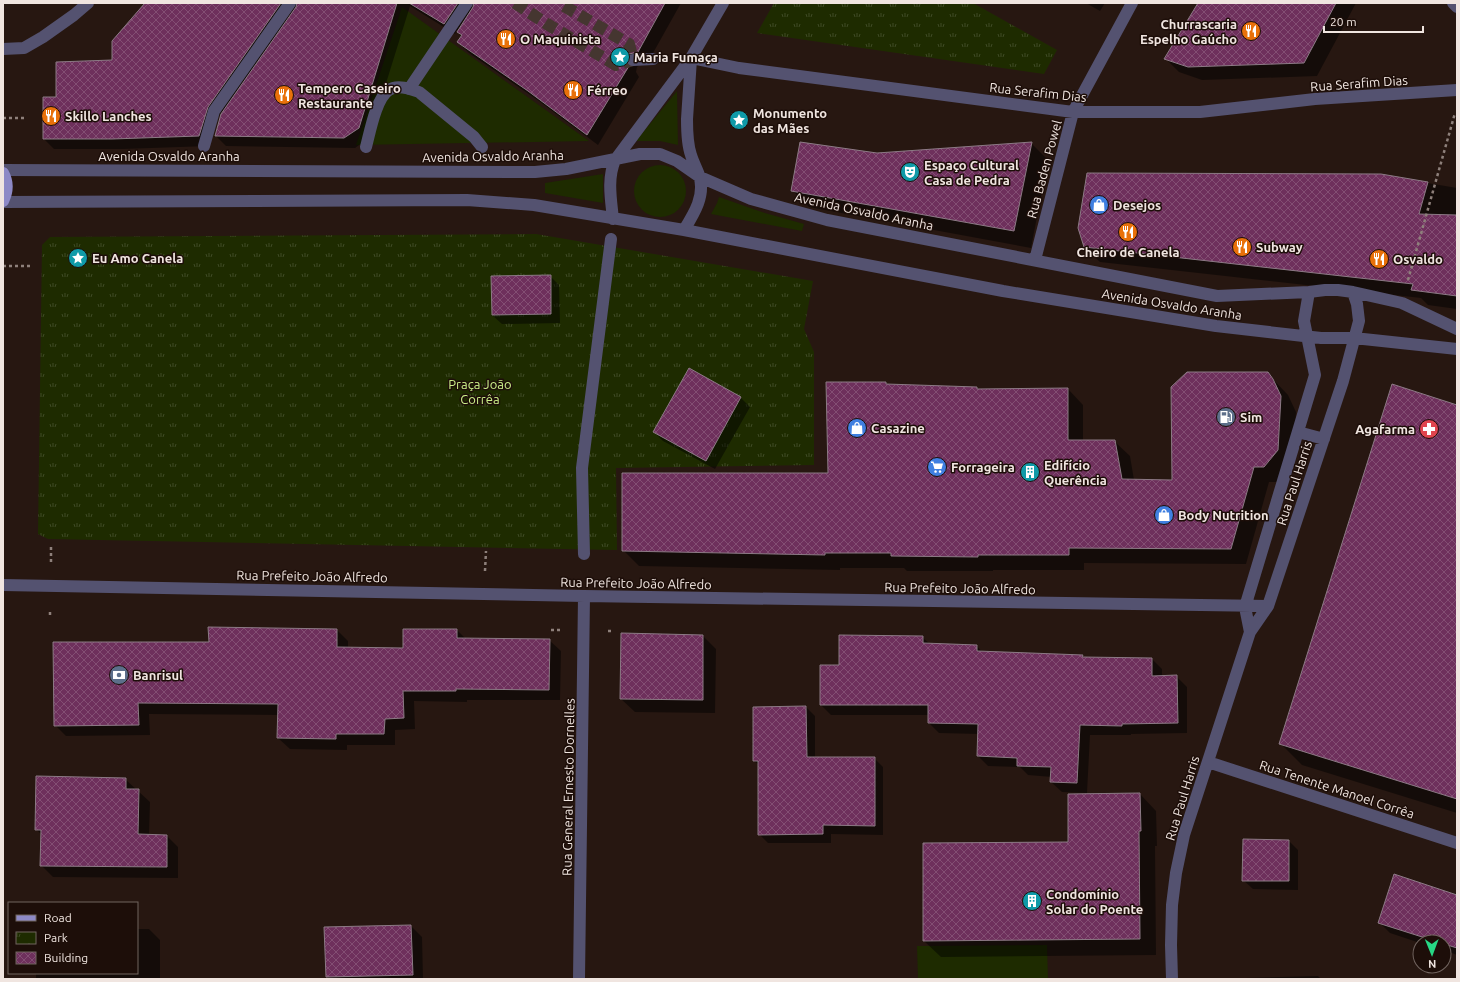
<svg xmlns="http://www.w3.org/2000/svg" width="1460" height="982" font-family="Ubuntu,sans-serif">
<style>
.grass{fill:#1e2b00}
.park{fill:url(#park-tufts)}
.shadow{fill:#0007}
.building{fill:url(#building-cross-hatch);stroke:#8c7a85}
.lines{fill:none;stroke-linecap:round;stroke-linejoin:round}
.minor-tunnel{stroke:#453630;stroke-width:12;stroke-dasharray:12 6;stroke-linecap:butt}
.path{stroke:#8e807b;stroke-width:2.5;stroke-dasharray:3 3;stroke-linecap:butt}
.minor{stroke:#545270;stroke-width:12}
.major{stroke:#8d89c6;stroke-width:12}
.labels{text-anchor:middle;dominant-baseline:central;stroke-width:3;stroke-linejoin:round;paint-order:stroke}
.poi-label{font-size:13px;font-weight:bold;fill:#f0e5e0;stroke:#1d0e09;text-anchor:start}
.street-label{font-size:13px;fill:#f0e5e0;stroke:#1d0e09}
.park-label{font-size:13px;fill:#cbef88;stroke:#1d0e09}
</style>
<defs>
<pattern id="park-tufts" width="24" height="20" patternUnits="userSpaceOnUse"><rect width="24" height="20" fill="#1e2b00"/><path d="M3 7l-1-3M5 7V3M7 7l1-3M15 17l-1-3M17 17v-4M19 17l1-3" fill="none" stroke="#3f4a25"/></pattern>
<pattern id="building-cross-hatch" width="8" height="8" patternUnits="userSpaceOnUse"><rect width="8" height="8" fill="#6e305c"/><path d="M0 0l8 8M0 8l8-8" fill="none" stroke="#834e73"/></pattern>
</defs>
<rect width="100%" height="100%" fill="#271711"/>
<path class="grass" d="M 402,7 L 589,141 L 356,145 Z
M 677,91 L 678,145 L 660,141 L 636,141 Z
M634 191a26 26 0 1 1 52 0a26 26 0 1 1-52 0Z
M 603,174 L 603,203 L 545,193 L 545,183 Z
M 719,197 L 765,213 L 804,224 L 802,231 L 711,214 L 717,203 Z
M 1047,945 L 1048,979 L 918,979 L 917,946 Z"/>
<path class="park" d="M 774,3 L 973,3 L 1057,50 L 1044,74 L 757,33 Z
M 536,234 L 813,281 L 804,329 L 814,352 L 814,465 L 616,468 L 617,550 L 48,539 L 38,534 L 42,245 L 50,237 Z"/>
<path class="shadow" d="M 145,3 L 681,3 L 648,62 L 640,64 L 637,67 L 636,72 L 639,77 L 598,145 L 539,101 L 469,53 L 458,42 L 462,36 L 457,30 L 455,34 L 410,6 L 369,138 L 355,148 L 226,146 L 216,136 L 223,111 L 218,117 L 209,146 L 123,149 L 54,149 L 44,139 L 57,98 L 113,61 Z
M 1086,3 L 1105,3 L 1100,11 Z
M 1200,3 L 1356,3 L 1317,76 L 1202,80 L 1179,72 L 1166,59 Z
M 1031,143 L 1048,160 L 1031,248 L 809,207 L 792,190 L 877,154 Z
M 1381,175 L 1457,188 L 1457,309 L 1428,305 L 1421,298 L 1100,262 L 1084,247 Z
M 550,276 L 559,285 L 560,323 L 502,324 L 492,315 L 492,277 Z
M 1267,373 L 1288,395 L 1296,412 L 1293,465 L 1279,482 L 1269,482 L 1246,564 L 1084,563 L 1084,570 L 993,570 L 993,571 L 907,571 L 904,568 L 840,568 L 840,570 L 639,566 L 623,550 L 829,474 L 827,383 L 886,383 L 888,385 L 977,388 L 979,390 L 1068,389 L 1083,405 L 1083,441 L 1114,441 L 1130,456 L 1134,480 L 1173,481 Z
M 741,398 L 750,407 L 715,469 L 663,441 L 654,432 Z
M 1457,406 L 1457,813 L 1302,765 L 1280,743 Z
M 337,630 L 348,641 L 348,648 L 404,649 L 457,630 L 466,639 L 549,640 L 561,651 L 560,700 L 467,700 L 467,702 L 414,701 L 415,729 L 395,730 L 395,745 L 347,745 L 347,750 L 290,749 L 278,738 L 279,715 L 149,714 L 150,735 L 66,736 L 55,725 L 210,643 Z
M 703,636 L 716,649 L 715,713 L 635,712 L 621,699 Z
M 922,637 L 931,645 L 977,646 L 983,653 L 1082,656 L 1084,658 L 1152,659 L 1162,669 L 1162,677 L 1176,676 L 1187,687 L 1187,733 L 1131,734 L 1131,735 L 1090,735 L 1087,793 L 1062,792 L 1051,782 L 1052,777 L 1028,775 L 1020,767 L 988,766 L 978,756 L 979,734 L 939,733 L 929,723 L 929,715 L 831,715 L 821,705 L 840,666 Z
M 806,707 L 815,716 L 815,758 L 874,758 L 883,767 L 883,835 L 831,834 L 831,843 L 768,843 L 759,834 L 759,765 L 754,761 L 754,708 Z
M 125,779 L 150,802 L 149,835 L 167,836 L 178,847 L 178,878 L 53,877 L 41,865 L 42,835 L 36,829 Z
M 1140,794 L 1156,811 L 1157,846 L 1155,846 L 1156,955 L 941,957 L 924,941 L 924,844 L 1069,843 L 1069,795 Z
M 1289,841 L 1298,850 L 1298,890 L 1253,889 L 1243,880 Z
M 1457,896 L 1457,955 L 1444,950 L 1444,942 L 1420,943 L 1390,933 L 1379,922 Z
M 411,926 L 422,937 L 423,979 L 329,979 L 327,977 Z
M 137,929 L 149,929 L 160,940 L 160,979 L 36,979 L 36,973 L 137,973 Z
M 1318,976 L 1321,979 L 1245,979 L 1245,978 Z"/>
<path class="building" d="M 145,3 L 281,3 L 208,107 L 199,136 L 112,139 L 43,139 L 43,97 L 56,97 L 56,62 L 112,60 L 112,41 Z
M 297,3 L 397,3 L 359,128 L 344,138 L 215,136 L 221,114 L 296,7 Z
M 409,3 L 458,3 L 444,24 Z
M 474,3 L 665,3 L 638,52 L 629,54 L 627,56 L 626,61 L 629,66 L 587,135 L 528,91 L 457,42 L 462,35 L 457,32 L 473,7 Z
M 1198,3 L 1336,3 L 1304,63 L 1188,67 L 1164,59 Z
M 800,142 L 877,153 L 1032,142 L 1014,231 L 791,191 Z
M 1087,173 L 1381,174 L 1428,182 L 1419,214 L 1457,215 L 1457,296 L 1411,290 L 1413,284 L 1084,247 L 1078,228 Z
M 551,275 L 551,314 L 492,315 L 491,276 Z
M 689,368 L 741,397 L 706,461 L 653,432 Z
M 1187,372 L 1268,372 L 1273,379 L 1281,396 L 1278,450 L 1264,467 L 1254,467 L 1231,549 L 1069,548 L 1069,555 L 978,555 L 978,557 L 891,556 L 891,553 L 825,553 L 825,555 L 622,551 L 622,473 L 828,473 L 826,382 L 886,382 L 886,384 L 977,387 L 977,389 L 1068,388 L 1068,440 L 1115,440 L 1122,479 L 1172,480 L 1171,387 Z
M 1392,384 L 1457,405 L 1457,799 L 1279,744 Z
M 208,627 L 337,629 L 337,647 L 403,648 L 403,629 L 457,629 L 457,638 L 550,639 L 549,690 L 456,689 L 456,691 L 403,691 L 404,718 L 385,719 L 384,734 L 336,734 L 336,739 L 277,738 L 278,704 L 138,703 L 139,725 L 54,726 L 53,642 L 209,642 Z
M 621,633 L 703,635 L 703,700 L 620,699 Z
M 839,635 L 923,636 L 923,643 L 977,645 L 977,651 L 1083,655 L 1082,657 L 1152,658 L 1152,676 L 1177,675 L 1178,723 L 1122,724 L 1122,726 L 1080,725 L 1077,783 L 1050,782 L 1051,767 L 1017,766 L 1017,758 L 977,756 L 978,724 L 928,723 L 928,705 L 820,705 L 820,665 L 839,665 Z
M 806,706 L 807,757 L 875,757 L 875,826 L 823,825 L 823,834 L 758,835 L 758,761 L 753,761 L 753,707 Z
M 36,776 L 126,778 L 126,789 L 139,789 L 138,834 L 167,835 L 167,867 L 40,866 L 41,830 L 35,830 Z
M 1140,793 L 1141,831 L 1139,831 L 1140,939 L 923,941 L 923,843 L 1068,842 L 1068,794 Z
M 1243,839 L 1289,840 L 1289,881 L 1242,881 Z
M 1394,874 L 1457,895 L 1457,948 L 1444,944 L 1444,942 L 1438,942 L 1378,923 Z
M 411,925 L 413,975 L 326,977 L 324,927 Z"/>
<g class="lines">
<path class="minor-tunnel" d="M 515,3 L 547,24 L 616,65 L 633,60 L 629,44 L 559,3"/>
<path class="path" d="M 3,118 L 25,118
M 3,266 L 33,266
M 1408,280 L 1455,113
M 51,562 L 51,544
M 485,571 L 486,551
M 50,615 L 50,609
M 551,630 L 561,630
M 608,631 L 614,631"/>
<path class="minor" d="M 1453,3 L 1457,7
M 3,49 L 24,48 L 43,37 L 74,15 L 88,3
M 691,58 L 739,68 L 1073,112 L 1200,112 L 1315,99 L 1457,90
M 633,60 L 653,59
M 409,89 L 467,3
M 204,146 L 214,111 L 290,3
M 366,147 C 370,132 376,98 389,90 C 397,84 411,89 419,92 L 474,137 L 482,147
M 3,170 L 535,172 L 566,169 L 640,154 L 660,154 L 677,161 L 700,177 L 751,199 L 827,220 L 1217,296 L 1309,292 L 1325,290 L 1338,290 L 1353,292 L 1402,303 L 1457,329
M 3,202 L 467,200 L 534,205 L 684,230 L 1003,291 L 1216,326 L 1321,338 L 1354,338 L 1457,349
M 613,219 C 611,199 607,179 615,160 L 691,58 L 723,3
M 684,230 C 694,214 706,195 699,175 C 697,169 693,162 691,155 C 687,144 687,130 687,119 L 691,59
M 1035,260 L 1073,112 L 1132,3
M 1298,432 L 1324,439
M 584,554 L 582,468 L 611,239
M 3,585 L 584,596 L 1268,606
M 1250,632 L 1245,607 L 1315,375 L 1304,321 L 1309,292
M 1208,762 L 1457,843
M 579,979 L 584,596
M 1172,979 L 1171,945 L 1172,905 L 1176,873 L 1184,835 L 1250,632 L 1268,606 L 1343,381 L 1359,321 L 1357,304 L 1353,292"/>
<path class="major" d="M 3,173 C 8,182 8,191 3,201"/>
</g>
<defs>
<g id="restaurant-disc" transform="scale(1)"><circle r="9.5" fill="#e8710a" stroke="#1d0e09"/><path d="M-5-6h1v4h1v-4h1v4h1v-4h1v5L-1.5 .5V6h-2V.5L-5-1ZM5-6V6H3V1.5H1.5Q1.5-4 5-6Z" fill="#fff"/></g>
<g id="sight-disc" transform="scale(1)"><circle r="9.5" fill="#0f9aa8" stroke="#1d0e09"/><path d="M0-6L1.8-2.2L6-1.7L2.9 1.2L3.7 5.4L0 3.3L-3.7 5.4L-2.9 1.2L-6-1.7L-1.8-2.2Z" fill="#fff"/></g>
<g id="theatre-disc" transform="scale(1)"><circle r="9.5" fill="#0f9aa8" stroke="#1d0e09"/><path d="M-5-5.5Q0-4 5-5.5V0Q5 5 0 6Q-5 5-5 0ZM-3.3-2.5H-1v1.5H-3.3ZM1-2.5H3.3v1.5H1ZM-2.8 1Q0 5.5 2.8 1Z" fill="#fff"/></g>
<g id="shop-disc" transform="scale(1)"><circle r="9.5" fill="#3f7fe0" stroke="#1d0e09"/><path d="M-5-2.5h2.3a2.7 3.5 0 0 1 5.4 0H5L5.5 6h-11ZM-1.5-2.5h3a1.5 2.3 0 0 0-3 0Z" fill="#fff"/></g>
<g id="fuel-disc" transform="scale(1)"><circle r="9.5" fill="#5c6f8a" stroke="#1d0e09"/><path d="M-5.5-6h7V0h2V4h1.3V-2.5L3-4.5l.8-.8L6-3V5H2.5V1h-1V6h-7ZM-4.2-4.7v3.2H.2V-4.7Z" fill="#fff"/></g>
<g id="pharmacy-disc" transform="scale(1)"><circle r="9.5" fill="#e0444e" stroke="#1d0e09"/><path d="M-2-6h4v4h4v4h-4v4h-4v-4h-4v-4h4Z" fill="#fff"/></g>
<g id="supermarket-disc" transform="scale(1)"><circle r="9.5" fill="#3f7fe0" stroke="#1d0e09"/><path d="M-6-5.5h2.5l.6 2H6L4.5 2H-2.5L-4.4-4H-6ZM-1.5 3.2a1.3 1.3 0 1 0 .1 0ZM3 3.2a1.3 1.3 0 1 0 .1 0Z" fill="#fff"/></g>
<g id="building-disc" transform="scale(1)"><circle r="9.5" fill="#0f9aa8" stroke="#1d0e09"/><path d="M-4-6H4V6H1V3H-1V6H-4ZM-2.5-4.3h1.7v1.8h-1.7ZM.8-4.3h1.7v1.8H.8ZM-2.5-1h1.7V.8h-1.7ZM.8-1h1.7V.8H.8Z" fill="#fff"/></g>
<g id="bank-disc" transform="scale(1)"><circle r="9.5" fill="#5c6f8a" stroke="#1d0e09"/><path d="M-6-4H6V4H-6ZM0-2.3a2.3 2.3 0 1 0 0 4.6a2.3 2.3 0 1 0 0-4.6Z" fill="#fff"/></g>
</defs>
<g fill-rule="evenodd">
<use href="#restaurant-disc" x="1251" y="31"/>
<use href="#restaurant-disc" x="506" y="39"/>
<use href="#sight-disc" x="620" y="57"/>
<use href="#restaurant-disc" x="573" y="90"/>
<use href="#restaurant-disc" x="284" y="95"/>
<use href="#restaurant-disc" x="51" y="116"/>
<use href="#sight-disc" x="739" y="120"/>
<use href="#theatre-disc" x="910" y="172"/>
<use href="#shop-disc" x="1099" y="205"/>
<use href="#restaurant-disc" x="1128" y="232"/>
<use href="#restaurant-disc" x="1242" y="247"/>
<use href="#sight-disc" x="78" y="258"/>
<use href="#restaurant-disc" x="1379" y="259"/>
<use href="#fuel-disc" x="1226" y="417"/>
<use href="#shop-disc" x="857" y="428"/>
<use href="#pharmacy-disc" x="1429" y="429"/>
<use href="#supermarket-disc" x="937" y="467"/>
<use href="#building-disc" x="1030" y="472"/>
<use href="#shop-disc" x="1164" y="515"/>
<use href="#bank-disc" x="119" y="675"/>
<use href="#building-disc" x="1032" y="901"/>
</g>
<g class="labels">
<g class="poi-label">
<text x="1237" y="24" text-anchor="end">Churrascaria<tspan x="1237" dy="15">Espelho Gaúcho</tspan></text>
<text x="520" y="39">O Maquinista</text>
<text x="634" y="57">Maria Fumaça</text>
<text x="298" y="88">Tempero Caseiro<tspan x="298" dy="15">Restaurante</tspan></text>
<text x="587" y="90">Férreo</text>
<text x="753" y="113">Monumento<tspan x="753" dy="15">das Mães</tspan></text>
<text x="65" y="116">Skillo Lanches</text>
<text x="924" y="165">Espaço Cultural<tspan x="924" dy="15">Casa de Pedra</tspan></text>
<text x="1113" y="205">Desejos</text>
<text x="1256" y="247">Subway</text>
<text x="1128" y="252" text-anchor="middle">Cheiro de Canela</text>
<text x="92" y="258">Eu Amo Canela</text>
<text x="1393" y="259">Osvaldo</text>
<text x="1240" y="417">Sim</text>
<text x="871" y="428">Casazine</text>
<text x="1415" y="429" text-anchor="end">Agafarma</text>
<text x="1044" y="465">Edifício<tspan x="1044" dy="15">Querência</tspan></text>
<text x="951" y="467">Forrageira</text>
<text x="1178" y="515">Body Nutrition</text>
<text x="133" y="675">Banrisul</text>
<text x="1046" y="894">Condomínio<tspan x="1046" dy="15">Solar do Poente</tspan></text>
</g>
<g class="street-label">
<text transform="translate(1359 83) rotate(-4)">Rua Serafim Dias</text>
<text transform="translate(1038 92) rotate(6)">Rua Serafim Dias</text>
<text x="169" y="156">Avenida Osvaldo Aranha</text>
<text transform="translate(493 156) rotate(-1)">Avenida Osvaldo Aranha</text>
<text transform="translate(1044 169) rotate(-75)">Rua Baden Powel</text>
<text transform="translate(864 211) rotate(12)">Avenida Osvaldo Aranha</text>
<text transform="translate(1172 304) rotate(9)">Avenida Osvaldo Aranha</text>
<text transform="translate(1294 483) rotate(-72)">Rua Paul Harris</text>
<text transform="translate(312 576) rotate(1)">Rua Prefeito João Alfredo</text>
<text transform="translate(636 583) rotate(1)">Rua Prefeito João Alfredo</text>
<text transform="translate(960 588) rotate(1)">Rua Prefeito João Alfredo</text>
<text transform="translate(568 787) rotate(-89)">Rua General Ernesto Dornelles</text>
<text transform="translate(1337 789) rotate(18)">Rua Tenente Manoel Corrêa</text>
<text transform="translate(1182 798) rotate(-73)">Rua Paul Harris</text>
</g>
<g class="park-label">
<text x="480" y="384">Praça João<tspan x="480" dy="15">Corrêa</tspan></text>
</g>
</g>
<rect width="1460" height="982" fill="none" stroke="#f0e5e0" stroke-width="8"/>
<rect x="8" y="902" width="130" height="72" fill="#1d0e09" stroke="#71645f"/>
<rect x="16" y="915" width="20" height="6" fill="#8d89c6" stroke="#71645f"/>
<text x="44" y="922" font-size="12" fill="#f0e5e0">Road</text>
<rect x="16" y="932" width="20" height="12" fill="url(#park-tufts)" stroke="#71645f"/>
<text x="44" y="942" font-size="12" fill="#f0e5e0">Park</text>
<rect x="16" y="952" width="20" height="12" fill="url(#building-cross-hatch)" stroke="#71645f"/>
<text x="44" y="962" font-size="12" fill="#f0e5e0">Building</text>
<g transform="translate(1432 954) rotate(179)"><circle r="19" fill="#1d0e09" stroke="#71645f"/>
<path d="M0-3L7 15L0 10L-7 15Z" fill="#27d885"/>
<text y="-6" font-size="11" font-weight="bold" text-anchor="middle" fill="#f0e5e0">N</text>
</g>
<path d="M1324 26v6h99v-6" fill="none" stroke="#f0e5e0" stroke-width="2"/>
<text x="1330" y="26" font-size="12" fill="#f0e5e0" stroke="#1d0e09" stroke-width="3" paint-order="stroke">20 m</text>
</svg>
